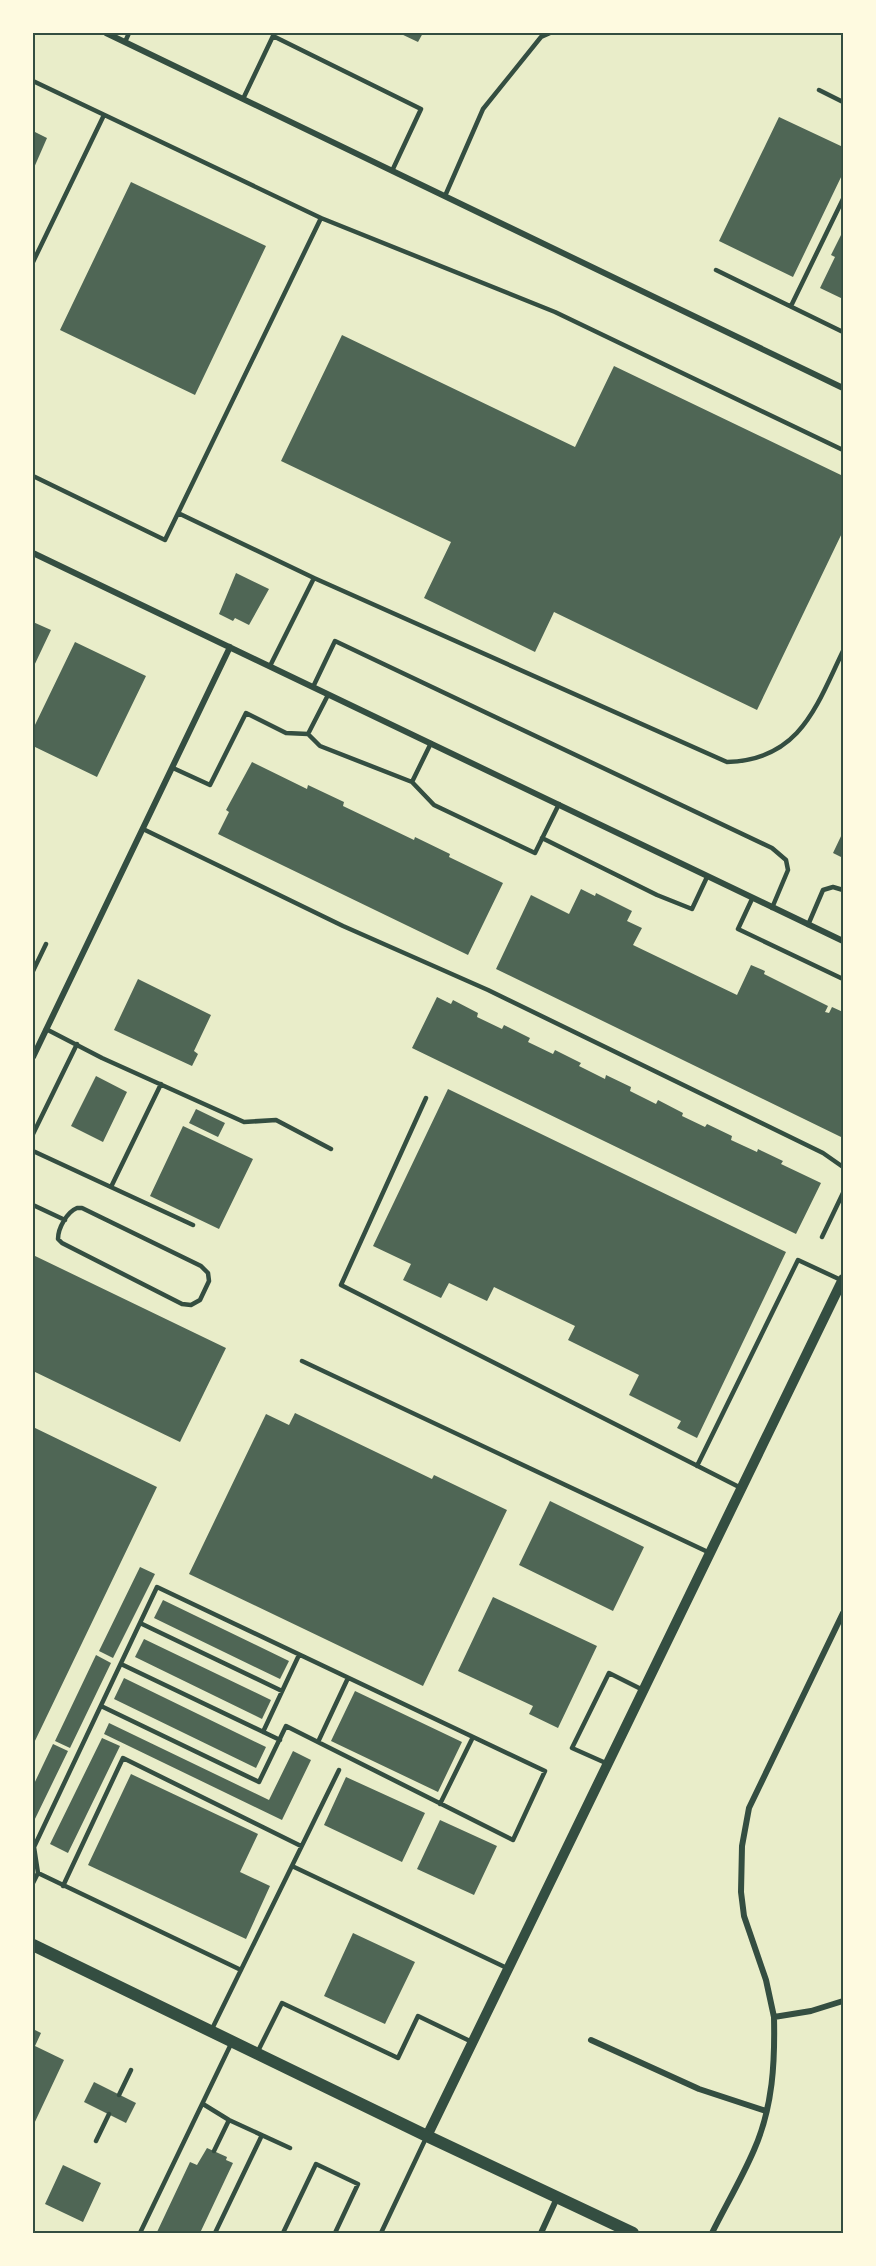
<svg xmlns="http://www.w3.org/2000/svg" width="876" height="2266" font-family="'IBM Plex Sans',sans-serif">
<style>
.building{fill:#4f6655}
.lines{fill:none;stroke-linecap:round;stroke-linejoin:round}
.service{stroke:#344e41;stroke-width:4.5}
.minor{stroke:#344e41;stroke-width:6}
.tertiary{stroke:#344e41;stroke-width:10}
.secondary{stroke:#344e41;stroke-width:12}
.neatline{fill:none;stroke:#344e41;stroke-width:2}
</style>
<rect width="100%" height="100%" fill="#e9edc9"/>
<path class="building" d="M 399,33 L 423,33 L 418,42 Z
M 779,117 L 843,147 L 843,173 L 793,277 L 719,241 Z
M 33,131 L 47,138 L 33,170 Z
M 131,182 L 266,246 L 195,395 L 60,330 Z
M 843,231 L 843,299 L 820,288 L 835,257 L 831,255 Z
M 342,335 L 575,447 L 614,366 L 843,476 L 843,531 L 757,710 L 554,612 L 535,652 L 424,598 L 451,542 L 281,461 Z
M 236,573 L 269,589 L 249,625 L 235,618 L 233,621 L 219,614 Z
M 33,622 L 51,630 L 33,668 Z
M 75,642 L 146,676 L 97,777 L 33,746 L 33,729 Z
M 252,762 L 307,789 L 308,785 L 344,802 L 343,806 L 414,840 L 415,837 L 450,854 L 449,857 L 503,883 L 468,955 L 218,834 L 229,812 L 226,810 Z
M 843,832 L 843,858 L 833,853 Z
M 581,889 L 595,896 L 596,893 L 632,911 L 627,921 L 642,928 L 633,945 L 737,995 L 751,965 L 765,971 L 764,974 L 828,1006 L 825,1012 L 829,1013 L 832,1007 L 843,1012 L 843,1131 L 841,1137 L 496,969 L 531,895 L 569,914 Z
M 138,979 L 211,1015 L 194,1051 L 198,1054 L 192,1066 L 114,1030 Z
M 437,997 L 451,1004 L 453,1000 L 478,1013 L 477,1017 L 502,1029 L 504,1025 L 530,1038 L 528,1042 L 553,1054 L 555,1050 L 581,1063 L 579,1066 L 605,1079 L 606,1075 L 631,1087 L 630,1091 L 656,1104 L 658,1100 L 683,1113 L 682,1116 L 705,1127 L 707,1124 L 732,1136 L 731,1140 L 757,1152 L 758,1149 L 783,1161 L 781,1164 L 821,1183 L 796,1234 L 412,1048 Z
M 96,1076 L 127,1092 L 103,1142 L 71,1126 Z
M 448,1089 L 786,1252 L 697,1438 L 677,1428 L 681,1421 L 629,1395 L 639,1375 L 568,1340 L 575,1326 L 494,1287 L 487,1301 L 449,1283 L 441,1298 L 403,1280 L 411,1264 L 373,1246 Z
M 196,1109 L 225,1123 L 218,1137 L 189,1123 Z
M 183,1126 L 253,1159 L 219,1229 L 150,1196 Z
M 33,1255 L 226,1348 L 180,1442 L 33,1371 Z
M 295,1413 L 432,1479 L 434,1475 L 507,1510 L 423,1686 L 189,1574 L 266,1414 L 289,1425 Z
M 33,1427 L 157,1487 L 33,1745 Z
M 550,1501 L 644,1547 L 613,1611 L 519,1565 Z
M 140,1567 L 155,1574 L 113,1658 L 99,1651 Z
M 493,1597 L 597,1646 L 558,1728 L 529,1714 L 533,1706 L 458,1671 Z
M 163,1600 L 289,1661 L 280,1679 L 154,1618 Z
M 144,1639 L 271,1700 L 262,1719 L 135,1657 Z
M 96,1655 L 111,1663 L 70,1748 L 55,1741 Z
M 124,1678 L 266,1747 L 256,1768 L 114,1699 Z
M 355,1691 L 462,1742 L 438,1792 L 331,1741 Z
M 109,1723 L 269,1800 L 293,1751 L 311,1760 L 282,1820 L 104,1734 Z
M 102,1738 L 120,1746 L 68,1853 L 50,1844 Z
M 53,1744 L 68,1751 L 33,1823 L 33,1786 Z
M 131,1774 L 258,1834 L 240,1872 L 270,1886 L 246,1939 L 88,1865 Z
M 346,1777 L 425,1813 L 402,1862 L 324,1825 Z
M 440,1820 L 497,1846 L 474,1895 L 417,1869 Z
M 353,1933 L 415,1962 L 385,2024 L 324,1996 Z
M 33,2029 L 41,2033 L 35,2046 L 64,2060 L 33,2126 Z
M 94,2082 L 136,2103 L 126,2123 L 84,2102 Z
M 207,2148 L 227,2157 L 226,2160 L 233,2163 L 200,2233 L 157,2232 L 190,2162 L 197,2165 Z
M 63,2165 L 101,2183 L 83,2222 L 45,2204 Z"/>
<g class="lines">
<path class="service" d="M 125,42 L 129,33
M 33,81 L 321,218 L 165,540 L 33,476
M 819,90 L 843,102
M 243,99 L 273,36 L 421,109 L 392,171
M 445,196 L 483,109 L 541,37 L 550,33
M 321,218 L 555,312 L 843,450
M 33,262 L 104,115
M 716,270 L 843,332
M 791,306 L 843,199
M 178,513 L 314,578
M 270,666 L 314,578 L 727,762 C 800,760 816,707 843,651
M 313,687 L 335,641 L 772,848 L 786,860 L 788,870 L 772,908
M 308,734 L 320,746 L 412,782 L 434,805 L 535,853 L 559,804
M 173,768 L 210,785 L 246,713 L 286,733 L 308,734 L 328,695
M 412,782 L 431,743
M 143,829 L 343,926 L 488,990 L 823,1153 L 843,1167
M 542,838 L 657,895 L 692,909 L 707,877
M 752,899 L 738,929 L 843,979
M 808,925 L 823,890 L 833,887 L 843,890
M 33,971 L 46,944
M 46,1029 L 102,1058 L 244,1122 L 276,1120 L 331,1149
M 426,1098 L 341,1285 L 741,1488
M 33,1134 L 77,1044
M 33,1151 L 193,1225
M 111,1187 L 161,1084
M 33,1205 L 65,1220
M 77,1208 L 82,1208 L 201,1266 L 208,1273 L 209,1281 L 200,1300 L 191,1305 L 182,1304 L 62,1243 L 58,1239 C 58,1228 67,1212 77,1208 Z
M 822,1237 L 843,1193
M 302,1361 L 710,1553
M 697,1466 L 798,1260 L 841,1280
M 140,1623 L 282,1691
M 121,1664 L 280,1740
M 263,1732 L 299,1655
M 318,1742 L 348,1678
M 608,1764 L 572,1748 L 609,1673 L 643,1690
M 440,1804 L 473,1737
M 292,1866 L 509,1969
M 38,1873 L 241,1970
M 33,1883 L 38,1873 L 34,1847 L 157,1587 L 545,1771 L 513,1840 L 286,1726 L 259,1782 L 101,1706
M 63,1886 L 123,1758 L 301,1846
M 211,2031 L 339,1770
M 257,2053 L 282,2003 L 398,2058 L 418,2016 L 472,2042
M 119,2095 L 131,2070
M 203,2104 L 229,2120 L 290,2148
M 96,2141 L 109,2114
M 214,2151 L 229,2120
M 140,2233 L 231,2044
M 215,2233 L 262,2135
M 283,2233 L 316,2164 L 358,2184 L 335,2233
M 381,2233 L 426,2138"/>
<path class="minor" d="M 106,33 L 843,388
M 33,553 L 843,941
M 33,1057 L 230,647
M 774,2017 L 766,1980 L 744,1916 L 741,1892 L 742,1846 L 749,1808 L 843,1613
M 591,2040 L 699,2089 L 766,2111
M 541,2233 L 557,2198
M 712,2233 C 726,2205 742,2178 754,2150 C 773,2107 775,2062 774,2017 L 811,2011 L 843,2001"/>
<path class="tertiary" d="M 427,2136 L 843,1279"/>
<path class="secondary" d="M 33,1945 L 427,2136 L 633,2233"/>
</g>
<rect width="876" height="2266" fill="none" stroke="#fefae0" stroke-width="69"/>
<rect x="34" y="34" width="808" height="2198" class="neatline"/>
</svg>
